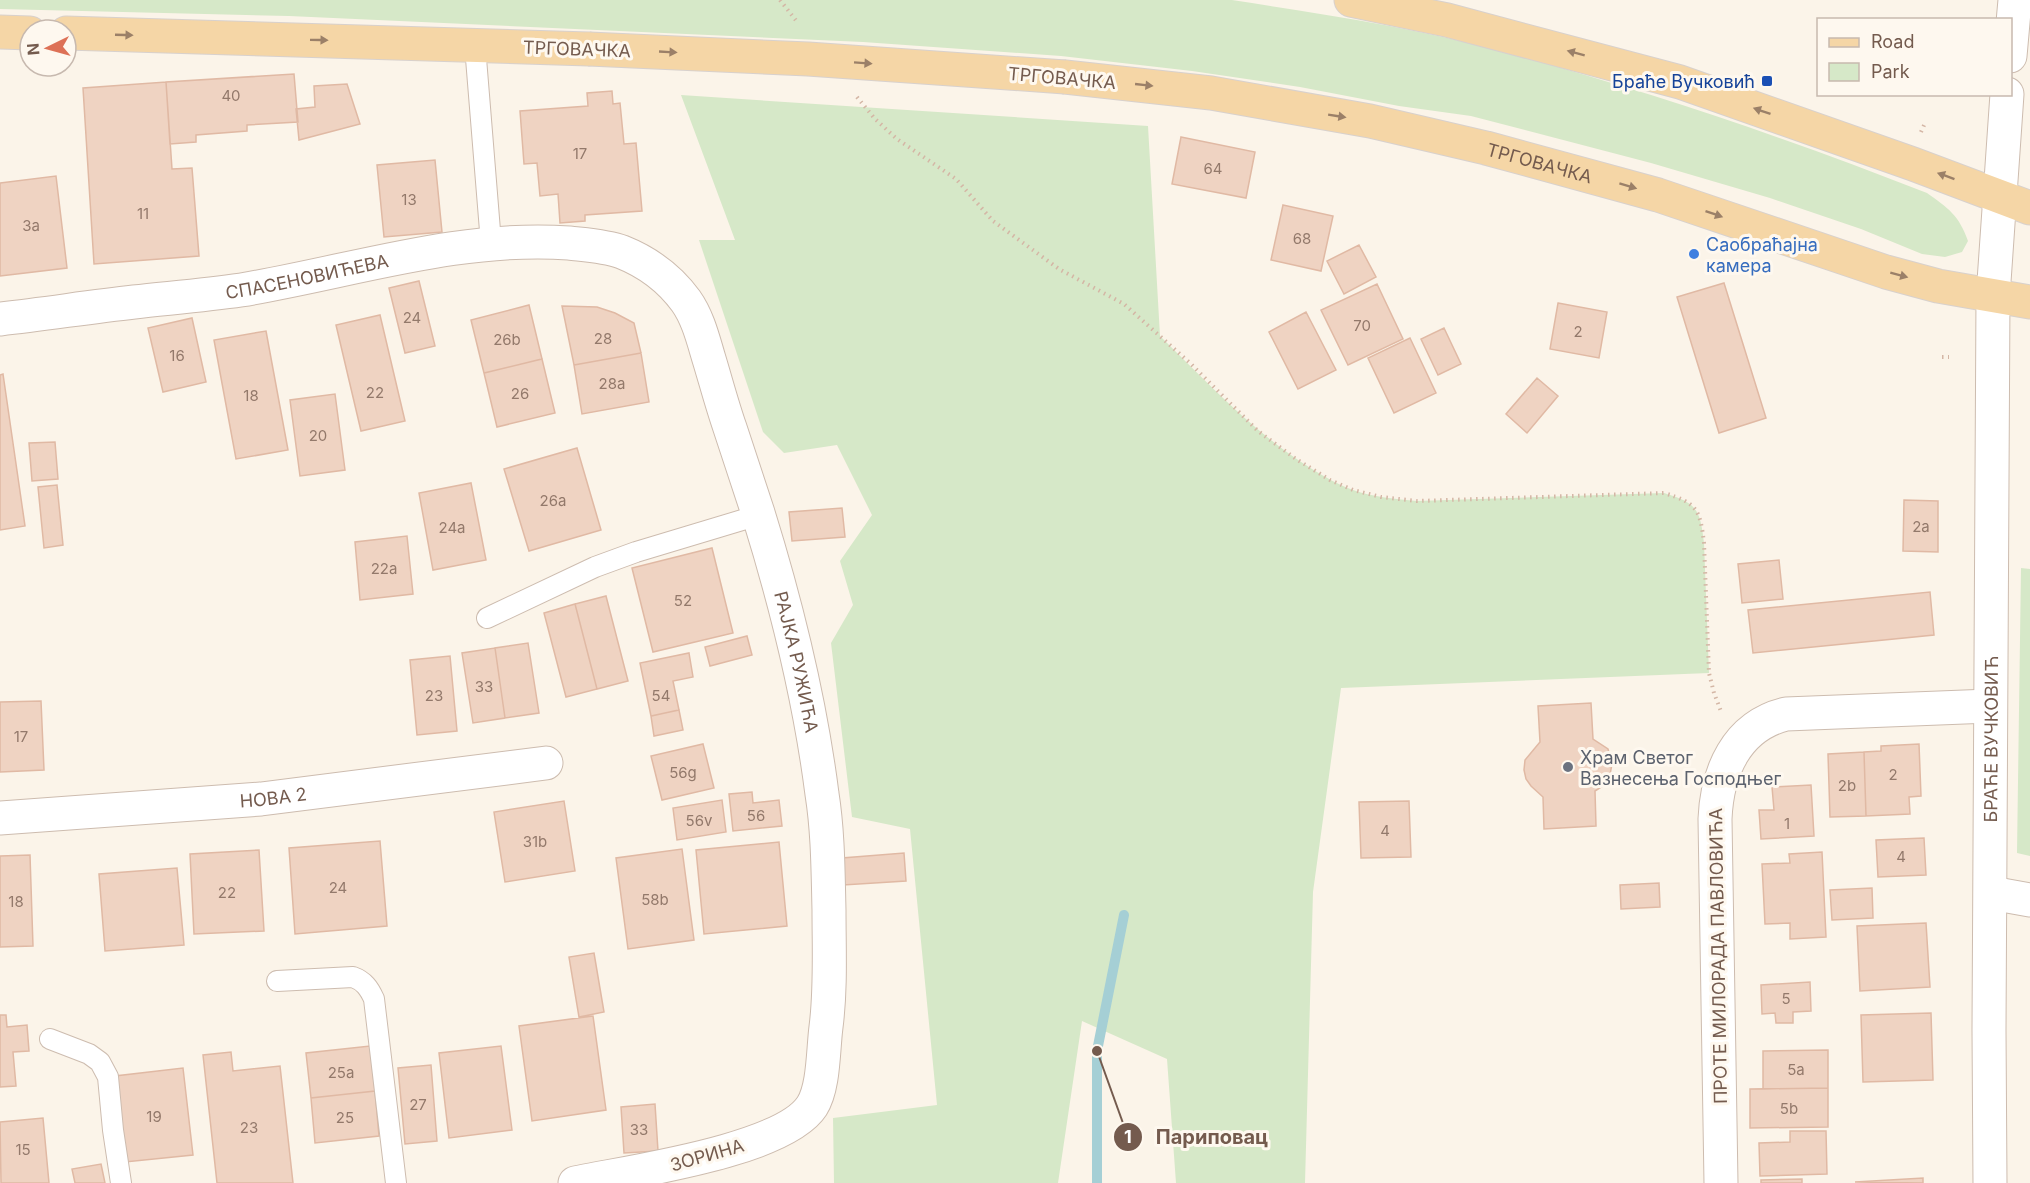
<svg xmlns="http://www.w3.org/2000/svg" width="2030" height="1183" font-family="Inter,sans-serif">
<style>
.green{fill:#d6e8c8}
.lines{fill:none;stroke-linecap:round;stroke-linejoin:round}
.stream{stroke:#a5cfd5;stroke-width:10}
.building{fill:#efd3c2;stroke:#e0b9a4;stroke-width:1.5}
.service-casing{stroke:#cdbcaf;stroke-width:22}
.minor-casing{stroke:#cdbcaf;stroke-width:35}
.tertiary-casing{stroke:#cdbcaf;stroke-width:35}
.primary-casing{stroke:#d8d1cd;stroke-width:35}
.path{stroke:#d4b6a5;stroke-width:4;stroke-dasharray:1.5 4.5;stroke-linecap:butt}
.service{stroke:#fff;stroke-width:20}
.minor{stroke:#fff;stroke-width:33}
.tertiary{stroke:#fff;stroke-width:33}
.primary{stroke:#f5d6a6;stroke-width:33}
.primary-bridge-casing{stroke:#d8d1cd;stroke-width:35;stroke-linecap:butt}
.primary-bridge{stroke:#f5d6a6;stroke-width:33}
.oneway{fill:#9b8068}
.transit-dot{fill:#1a4fb4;stroke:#fef8ef;stroke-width:2}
.shop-dot{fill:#3f7fe0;stroke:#fef8ef;stroke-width:2}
.worship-dot{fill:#6b7280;stroke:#fef8ef;stroke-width:2}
.labels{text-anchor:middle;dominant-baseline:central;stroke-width:6;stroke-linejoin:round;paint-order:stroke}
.number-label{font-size:15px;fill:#93796b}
.street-label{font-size:18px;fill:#745b4e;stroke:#fef8ef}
.transit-label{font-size:18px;fill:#164399;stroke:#fef8ef;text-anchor:end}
.shop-label{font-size:18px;fill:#366cbe;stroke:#fef8ef;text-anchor:start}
.worship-label{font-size:18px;fill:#5b616d;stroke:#fef8ef;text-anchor:start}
.leader{fill:none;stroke:#745b4e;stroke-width:2}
.callout-dot{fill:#745b4e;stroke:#fef8ef;stroke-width:2}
.mark-label{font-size:18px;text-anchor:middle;font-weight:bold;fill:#fff}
.callout-label{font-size:20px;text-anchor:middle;font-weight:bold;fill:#745b4e;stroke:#fef8ef;stroke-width:6;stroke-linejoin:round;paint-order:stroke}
</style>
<rect width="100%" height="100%" fill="#fbf4e9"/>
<path class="green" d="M 0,0 L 1232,0 C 1322,14 1412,27 1500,51 C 1645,90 1787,138 1927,193 C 1948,208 1959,215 1968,241 L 1962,252 L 1945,257 L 1922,254 L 1861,229 L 1770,198 L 1651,163 L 1471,116 L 1399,106 L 1300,87 L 1192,71 L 1061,56 L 863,42 L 289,16 L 0,9 Z
M 681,95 L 1148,126 L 1160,336 C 1208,383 1255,434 1312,469 C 1325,477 1339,485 1353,490 C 1373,497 1396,499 1417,501 L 1664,493 C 1697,503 1700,509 1704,543 L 1709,673 L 1341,688 L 1313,892 L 1305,1183 L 1176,1183 L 1167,1059 L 1082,1021 L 1058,1183 L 834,1183 L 833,1118 L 937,1105 L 910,829 L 852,817 L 831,643 L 853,605 L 840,561 L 872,515 L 837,445 L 784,453 L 763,432 L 699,240 L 735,240 Z
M 2021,568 L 2030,569 L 2030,856 L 2017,853 Z"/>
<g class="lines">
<path class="stream" d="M 1097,1183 L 1097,1051 L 1124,915"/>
</g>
<path class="building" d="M 294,74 L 298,122 L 247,125 L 247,131 L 196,135 L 196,142 L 170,144 L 166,82 Z
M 166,82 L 172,169 L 192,168 L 199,256 L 94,264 L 83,88 Z
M 347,84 L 360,124 L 299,140 L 296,109 L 315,107 L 314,86 Z
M 612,91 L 613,104 L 620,103 L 624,144 L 636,143 L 642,211 L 585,215 L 585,221 L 560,223 L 558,194 L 540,196 L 537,163 L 524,164 L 520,111 L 588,106 L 587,93 Z
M 1181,137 L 1255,152 L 1246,198 L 1172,184 Z
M 435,160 L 442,232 L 384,237 L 377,165 Z
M 56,176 L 67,268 L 0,276 L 0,183 Z
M 1283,205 L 1333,216 L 1321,271 L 1271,260 Z
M 1359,245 L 1376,277 L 1344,294 L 1327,261 Z
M 419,281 L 435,346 L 405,353 L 389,288 Z
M 1724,283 L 1766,418 L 1719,433 L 1677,297 Z
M 1377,284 L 1403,339 L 1348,365 L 1321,310 Z
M 1558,303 L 1607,312 L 1599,358 L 1550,349 Z
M 529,305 L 542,359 L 484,373 L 471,320 Z
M 562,306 L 597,307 L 615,313 L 634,323 L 641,353 L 574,365 Z
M 1306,312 L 1336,370 L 1298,389 L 1269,332 Z
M 380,315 L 405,421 L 361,431 L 336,325 Z
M 192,318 L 206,382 L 163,392 L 148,328 Z
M 1444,328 L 1461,364 L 1438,375 L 1421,339 Z
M 266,331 L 288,450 L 236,459 L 214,340 Z
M 1410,338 L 1436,393 L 1394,413 L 1368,358 Z
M 641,353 L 649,402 L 582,414 L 574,365 Z
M 542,359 L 555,413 L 497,427 L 484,373 Z
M 3,374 L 25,526 L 0,530 L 0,375 Z
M 1537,378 L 1558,396 L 1527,433 L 1506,414 Z
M 335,394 L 345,470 L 300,476 L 290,400 Z
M 55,442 L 58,479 L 32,481 L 29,443 Z
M 577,448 L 601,530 L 529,551 L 504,469 Z
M 471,483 L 486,560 L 433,570 L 419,493 Z
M 57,485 L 63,545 L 44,548 L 38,487 Z
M 1904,500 L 1938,501 L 1938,552 L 1903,551 Z
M 842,508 L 845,537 L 792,541 L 789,512 Z
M 407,536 L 413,594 L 360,600 L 355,542 Z
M 712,548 L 733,633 L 653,652 L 632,568 Z
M 1779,560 L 1783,599 L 1742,603 L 1738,564 Z
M 1930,592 L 1934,635 L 1753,653 L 1748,610 Z
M 606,596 L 628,681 L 597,689 L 575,604 Z
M 575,604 L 597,689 L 566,697 L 544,613 Z
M 747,636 L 752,655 L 710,666 L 705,647 Z
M 528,643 L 539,713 L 505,718 L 495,648 Z
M 495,648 L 505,718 L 473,723 L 462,653 Z
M 689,653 L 693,677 L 673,681 L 679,710 L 651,716 L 640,663 Z
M 450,656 L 457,731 L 417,735 L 410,660 Z
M 41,701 L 44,770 L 0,772 L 0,702 Z
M 1591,703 L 1593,739 L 1608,749 L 1612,764 L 1609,780 L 1606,784 L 1595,791 L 1596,826 L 1544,829 L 1543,797 L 1531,786 L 1526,779 L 1524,770 L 1525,760 L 1540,742 L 1538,706 Z
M 679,710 L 683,730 L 654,736 L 651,716 Z
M 703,744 L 714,788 L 662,800 L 651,756 Z
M 1919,744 L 1921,796 L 1909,797 L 1910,814 L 1866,816 L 1864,752 L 1881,751 L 1881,746 Z
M 1864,752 L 1866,816 L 1830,817 L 1828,754 Z
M 1811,785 L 1814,836 L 1761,839 L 1759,810 L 1774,810 L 1772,787 Z
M 752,792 L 753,803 L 779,800 L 782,826 L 733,831 L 729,794 Z
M 722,800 L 726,832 L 677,840 L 673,808 Z
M 564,801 L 575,871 L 505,882 L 494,812 Z
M 1409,801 L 1411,857 L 1361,858 L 1359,802 Z
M 1924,838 L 1926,875 L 1878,877 L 1876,840 Z
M 380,841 L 387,926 L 295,934 L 289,848 Z
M 779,842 L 787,926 L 704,934 L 696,850 Z
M 682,849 L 694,940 L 628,949 L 616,858 Z
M 259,850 L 264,931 L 194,934 L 190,854 Z
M 1822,852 L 1826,937 L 1790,939 L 1790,923 L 1765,924 L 1762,864 L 1790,863 L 1789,854 Z
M 904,853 L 906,881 L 843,885 L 842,858 Z
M 30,855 L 33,946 L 0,947 L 0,856 Z
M 177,868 L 184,945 L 105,951 L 99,874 Z
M 1659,883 L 1660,907 L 1621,909 L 1620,885 Z
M 1872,888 L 1873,918 L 1832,920 L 1830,890 Z
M 1926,923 L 1930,987 L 1860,991 L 1857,926 Z
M 594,953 L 604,1012 L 579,1017 L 569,957 Z
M 1810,982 L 1811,1011 L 1793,1012 L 1793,1023 L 1776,1023 L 1775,1013 L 1762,1014 L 1761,985 Z
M 1931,1013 L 1933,1080 L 1863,1082 L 1861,1015 Z
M 0,1015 L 6,1015 L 7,1027 L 27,1025 L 29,1051 L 13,1052 L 16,1086 L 0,1087 Z
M 593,1016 L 606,1110 L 532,1121 L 519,1026 Z
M 370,1046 L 375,1091 L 311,1098 L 306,1053 Z
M 501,1046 L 512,1130 L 449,1138 L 439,1053 Z
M 1828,1050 L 1828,1088 L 1763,1089 L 1763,1051 Z
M 231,1052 L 233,1071 L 280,1066 L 293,1183 L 217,1183 L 203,1055 Z
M 431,1065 L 437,1141 L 405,1144 L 398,1068 Z
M 183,1068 L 193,1155 L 125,1162 L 115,1076 Z
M 1828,1088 L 1828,1127 L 1750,1128 L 1750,1089 Z
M 375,1091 L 379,1136 L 315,1143 L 311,1098 Z
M 655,1104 L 658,1151 L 624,1153 L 621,1107 Z
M 43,1118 L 49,1183 L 1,1183 L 0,1122 Z
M 1790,1131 L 1826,1131 L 1827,1174 L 1760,1176 L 1759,1143 L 1790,1142 Z
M 101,1164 L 105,1183 L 75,1183 L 72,1169 Z
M 1923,1178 L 1923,1183 L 1855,1182 Z
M 1802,1179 L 1802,1183 L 1761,1183 L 1761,1180 Z"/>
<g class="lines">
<g class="service-casing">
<path id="service" d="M 475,46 L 491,243
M 487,618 L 595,567 L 636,552 L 759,515
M 277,981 L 353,977 C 364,981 369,988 374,999 L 396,1183
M 50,1039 L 89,1054 L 100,1062 L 108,1077 L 113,1130 L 121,1183"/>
</g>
<g class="minor-casing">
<g id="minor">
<path id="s1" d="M 0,319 C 45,314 89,307 134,302 C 170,298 206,295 241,290 C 350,272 458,235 569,243 C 587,245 606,246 622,252 C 647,262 670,279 686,301 C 698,318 703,339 709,359 C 716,382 722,405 730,428 C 739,456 749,485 758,513 C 786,603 810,700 822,794 C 828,832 828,871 829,910 C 829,949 831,988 826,1027 C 823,1050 824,1087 812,1106 C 783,1151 627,1172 575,1183"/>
<path id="s2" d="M 0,818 L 261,799 L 546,763"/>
<path d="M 1991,893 L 2030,900"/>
<path d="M 1721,1183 L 1715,819 C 1717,772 1736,726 1786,714 L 1990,706"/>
</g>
</g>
<g class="tertiary-casing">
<g id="tertiary">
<path d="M 2010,56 L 2015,0"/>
<path id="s3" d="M 1990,1183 L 1989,1030 L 1993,296 L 2007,94"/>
</g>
</g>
<g class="primary-casing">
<g id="primary">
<path d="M 1351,0 L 1447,20 L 1680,82 L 1913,164 L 2030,208"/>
<path d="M 0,32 L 30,33"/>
<path d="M 66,33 L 589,49"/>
<path id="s4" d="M 1065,77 L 1211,93 L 1370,121 L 1486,148 L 1658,195 L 1886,272 L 1938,286 L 2030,302"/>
</g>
</g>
<path class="path" d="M 780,0 L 798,23
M 857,97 L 875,119 L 897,139 L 956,179 L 993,221 L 1059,269 L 1124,304 L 1190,363 L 1258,431 L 1296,459 L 1330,480 L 1353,490 L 1381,497 L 1417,501 L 1664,493 C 1697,503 1700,509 1704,543 L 1709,673 L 1714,693 L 1722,714
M 1921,132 L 1925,123
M 1942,357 L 1949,357"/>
<use href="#service" class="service"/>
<use href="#minor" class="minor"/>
<use href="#tertiary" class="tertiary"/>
<use href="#primary" class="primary"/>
<g class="primary-bridge-casing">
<path id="primary-bridge" d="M 589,49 L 808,59 L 1065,77"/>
</g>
<use href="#primary-bridge" class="primary-bridge"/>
</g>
<defs><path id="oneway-solid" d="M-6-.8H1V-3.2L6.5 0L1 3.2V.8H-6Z" transform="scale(1.5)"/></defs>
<g class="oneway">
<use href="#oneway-solid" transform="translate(124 35) rotate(2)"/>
<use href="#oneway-solid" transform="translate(319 40) rotate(1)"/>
<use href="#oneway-solid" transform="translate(668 52) rotate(3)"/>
<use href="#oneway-solid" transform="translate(1576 53) rotate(-165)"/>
<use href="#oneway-solid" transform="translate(863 63) rotate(4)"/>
<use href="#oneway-solid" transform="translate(1144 85) rotate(6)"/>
<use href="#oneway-solid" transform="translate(1762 111) rotate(-161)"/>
<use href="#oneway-solid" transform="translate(1337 116) rotate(9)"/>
<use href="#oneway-solid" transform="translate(1946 176) rotate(-160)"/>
<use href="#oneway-solid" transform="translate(1628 186) rotate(17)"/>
<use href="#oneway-solid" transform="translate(1714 214) rotate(19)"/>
<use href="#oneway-solid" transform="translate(1899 275) rotate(15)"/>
</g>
<rect class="transit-dot" x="1761" y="75" width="12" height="12" rx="3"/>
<circle class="shop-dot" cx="1694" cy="254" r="6"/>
<circle class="worship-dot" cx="1568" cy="767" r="6"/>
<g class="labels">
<g class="number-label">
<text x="231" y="95">40</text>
<text x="580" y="153">17</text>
<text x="1213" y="168">64</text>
<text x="409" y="199">13</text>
<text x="143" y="213">11</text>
<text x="31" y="225">3a</text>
<text x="1302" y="238">68</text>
<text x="412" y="317">24</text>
<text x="1362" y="325">70</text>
<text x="1578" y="331">2</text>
<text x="603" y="338">28</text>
<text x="507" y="339">26b</text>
<text x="177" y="355">16</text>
<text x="612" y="383">28a</text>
<text x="375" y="392">22</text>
<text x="520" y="393">26</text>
<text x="251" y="395">18</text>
<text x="318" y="435">20</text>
<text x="553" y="500">26a</text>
<text x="1921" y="526">2a</text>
<text x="452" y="527">24a</text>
<text x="384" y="568">22a</text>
<text x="683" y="600">52</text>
<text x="484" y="686">33</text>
<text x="434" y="695">23</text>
<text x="661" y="695">54</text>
<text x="21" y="736">17</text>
<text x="683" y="772">56g</text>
<text x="1893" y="774">2</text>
<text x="1847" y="785">2b</text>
<text x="756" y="815">56</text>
<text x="699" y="820">56v</text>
<text x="1787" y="823">1</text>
<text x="1385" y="830">4</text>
<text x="535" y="841">31b</text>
<text x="1901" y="856">4</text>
<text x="338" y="887">24</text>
<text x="227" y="892">22</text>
<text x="655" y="899">58b</text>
<text x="16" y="901">18</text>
<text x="1786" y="998">5</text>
<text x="1796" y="1069">5a</text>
<text x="341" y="1072">25a</text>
<text x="418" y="1104">27</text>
<text x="1789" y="1108">5b</text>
<text x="154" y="1116">19</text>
<text x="345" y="1117">25</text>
<text x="249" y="1127">23</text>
<text x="639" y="1129">33</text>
<text x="23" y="1149">15</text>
</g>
<g class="street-label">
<text transform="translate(577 49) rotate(2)">ТРГОВАЧКА</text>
<text transform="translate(1062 78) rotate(5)">ТРГОВАЧКА</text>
<text stroke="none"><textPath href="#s4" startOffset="483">ТРГОВАЧКА</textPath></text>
<text stroke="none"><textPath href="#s1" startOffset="310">СПАСЕНОВИЋЕВА</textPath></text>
<text stroke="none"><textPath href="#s1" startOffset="1089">РАЈКА РУЖИЋА</textPath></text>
<text stroke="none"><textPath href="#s3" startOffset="444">БРАЋЕ ВУЧКОВИЋ</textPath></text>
<text stroke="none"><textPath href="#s2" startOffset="274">НОВА 2</textPath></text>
<text transform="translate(1718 956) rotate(-91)">ПРОТЕ МИЛОРАДА ПАВЛОВИЋА</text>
<text transform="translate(707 1155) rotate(-16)">ЗОРИНА</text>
</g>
<g class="transit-label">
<text x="1755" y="81">Браће Вучковић</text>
</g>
<g class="shop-label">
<text x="1706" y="244">Саобраћајна<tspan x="1706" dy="21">камера</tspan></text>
</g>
<g class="worship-label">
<text x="1580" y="757">Храм Светог<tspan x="1580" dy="21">Вазнесења Господњег</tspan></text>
</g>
</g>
<path class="leader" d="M1097 1051L1128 1137"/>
<g class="callout-dot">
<circle cx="1097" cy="1051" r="6"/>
<circle cx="1128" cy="1137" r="15"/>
</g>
<g class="mark-label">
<text x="1128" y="1143">1</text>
</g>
<g class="callout-label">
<text x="1212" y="1144">Париповац</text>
</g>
<rect x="1817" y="18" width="195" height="78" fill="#fef8ef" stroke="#c7b9af" stroke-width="1.5"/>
<rect x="1829" y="38" width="30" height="9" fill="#f5d6a6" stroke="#c7b9af" stroke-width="1.5"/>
<text x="1871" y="48" font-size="18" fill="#745b4e">Road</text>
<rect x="1829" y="63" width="30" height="18" fill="#d6e8c8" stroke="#c7b9af" stroke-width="1.5"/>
<text x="1871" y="78" font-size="18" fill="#745b4e">Park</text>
<g transform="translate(48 48) rotate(265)"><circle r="28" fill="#fef8ef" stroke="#c7b9af" stroke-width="1.5"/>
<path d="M0-4.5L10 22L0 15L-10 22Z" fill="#dd7156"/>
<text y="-9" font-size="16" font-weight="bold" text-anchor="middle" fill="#745b4e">N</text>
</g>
</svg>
